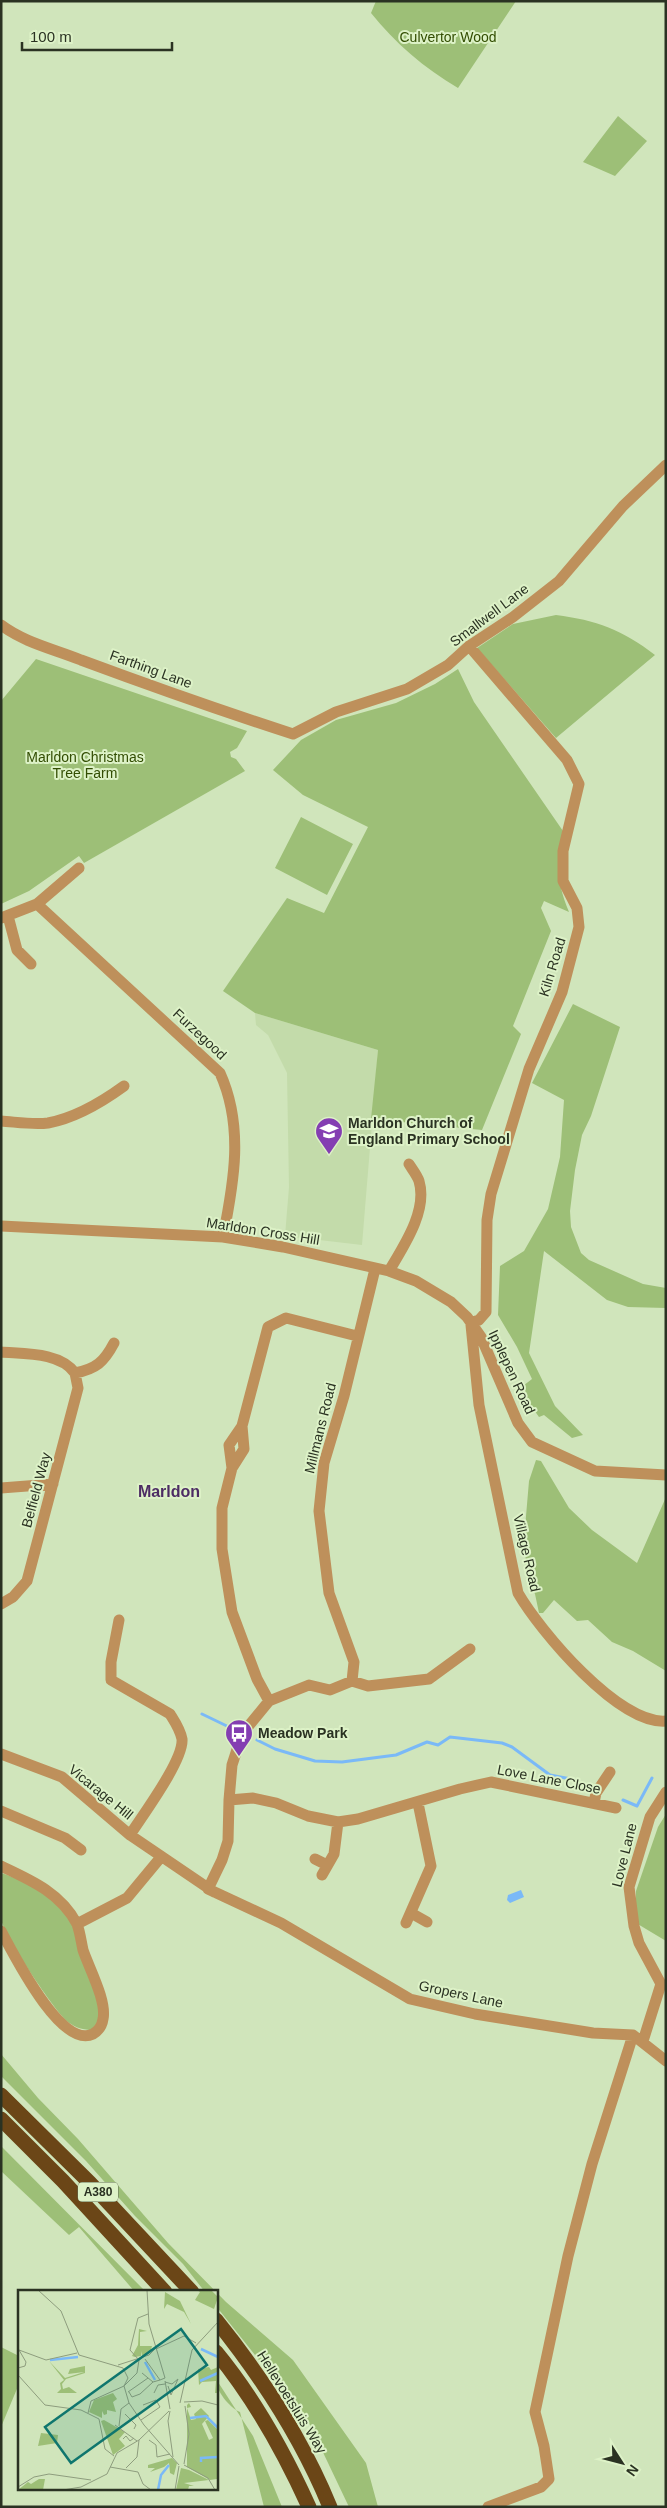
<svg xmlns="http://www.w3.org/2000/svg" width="667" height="2508" font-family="Arial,sans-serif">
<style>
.built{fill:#c3dbaa}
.green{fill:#9dbf77}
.water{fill:#7ab9f7}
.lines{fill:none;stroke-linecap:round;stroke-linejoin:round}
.stream{stroke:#7ab9f7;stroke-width:3}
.street{stroke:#be905b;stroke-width:11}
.highway{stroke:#6b4617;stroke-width:15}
.labels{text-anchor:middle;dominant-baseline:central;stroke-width:4;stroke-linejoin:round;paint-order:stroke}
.shield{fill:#ddf2c7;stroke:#606c54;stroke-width:1}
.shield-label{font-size:12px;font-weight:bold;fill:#2a3222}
.park-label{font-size:14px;fill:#324d02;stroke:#ddf2c7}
.street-label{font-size:14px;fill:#2a3222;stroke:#ddf2c7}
.poi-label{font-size:14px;font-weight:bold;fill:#2a3222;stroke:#ddf2c7;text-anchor:start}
.quarter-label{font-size:16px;font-weight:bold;fill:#4d2c64;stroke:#ddf2c7}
.inset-river{fill:none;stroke:#7ab9f7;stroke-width:2.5}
.inset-road{fill:none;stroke:#8e9d7e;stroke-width:1}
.view{fill:#0f766e;fill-opacity:0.15;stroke:#0f766e;stroke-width:2.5}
.inset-edge{fill:none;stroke:#2a3222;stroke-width:2.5}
</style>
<rect width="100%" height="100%" fill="#d0e5bb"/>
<path class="built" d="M 255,1013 L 378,1050 L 362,1245 L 285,1236 L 289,1187 L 287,1073 L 268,1035 L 256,1025 Z"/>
<path class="green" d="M 376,1 L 516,1 L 458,88 C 424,68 395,43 371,13 Z
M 618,116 L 647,141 L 615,176 L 583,162 Z
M 556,615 C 596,620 623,630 655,655 L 556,738 L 477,648 L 513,624 Z
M 36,659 L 247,731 L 237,748 L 230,752 L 231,757 L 236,759 L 245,771 L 84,863 L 79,856 L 29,891 L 1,904 L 1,701 Z
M 458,669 L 474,702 L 563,831 C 557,864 556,881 569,912 L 544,901 L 541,908 L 551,931 L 513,1026 L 521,1034 L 482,1130 L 371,1119 L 378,1050 L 255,1013 L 223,991 L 287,898 L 324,913 L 368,827 L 303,795 L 273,770 L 301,740 L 336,720 L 396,703 L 435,684 Z
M 301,817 L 353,844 L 327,895 L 275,868 Z
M 573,1004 L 620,1027 L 591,1116 L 582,1135 L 575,1170 L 570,1211 L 571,1227 L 581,1253 L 589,1260 L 643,1284 L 666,1288 L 666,1308 L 628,1307 L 607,1300 L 544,1251 L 529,1353 L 555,1406 L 583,1435 L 572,1438 L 544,1415 L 539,1417 L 519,1389 L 532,1379 L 517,1347 L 498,1315 L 500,1266 L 524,1251 L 548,1209 L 560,1157 L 564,1100 L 532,1083 Z
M 536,1460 L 541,1461 L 569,1508 L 592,1530 L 637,1563 L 666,1497 L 666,1671 L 633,1651 L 612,1642 L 588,1620 L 577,1621 L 554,1600 L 543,1613 L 539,1613 L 535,1594 L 526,1576 L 525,1528 L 529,1481 Z
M 666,1814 L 666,1941 L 636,1923 L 636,1891 L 658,1827 Z
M 1,1873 C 22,1880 50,1892 64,1910 C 75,1925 99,1994 100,2013 C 100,2020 97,2024 93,2030 C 83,2030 76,2028 68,2022 C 56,2013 3,1934 1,1919 C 0,1904 1,1888 1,1873 Z
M 1,2054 L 38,2098 L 78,2139 L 168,2243 L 226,2302 L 293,2360 L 366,2463 L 378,2507 L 349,2507 L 309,2423 L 216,2306 L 216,2292 L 205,2292 L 183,2264 L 135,2216 L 86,2161 L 1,2076 Z
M 1,2146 L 146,2292 L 135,2292 L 79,2227 L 69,2235 L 1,2171 Z
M 1,2347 L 19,2356 L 19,2384 L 1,2427 Z
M 216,2379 L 253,2436 L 282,2507 L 264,2507 L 240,2412 C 229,2407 216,2391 216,2379 Z"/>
<path class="water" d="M 521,1890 L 524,1897 L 510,1903 L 507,1900 L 508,1895 Z"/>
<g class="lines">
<path class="stream" d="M 202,1714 L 231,1728
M 257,1740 L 275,1749 L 315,1761 L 342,1762 L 396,1755 L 427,1742 L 438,1745 L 450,1737 L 502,1743 L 512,1747 L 550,1775 L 576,1780
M 623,1800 L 637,1806 L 652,1778"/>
<path class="street" d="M 1,625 C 25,643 54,649 81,660 C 151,686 222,711 293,734 L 336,712 L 407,689 L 448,665 L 469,646 L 513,617 L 559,581 L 623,506 L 666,465
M 469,646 L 567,760 L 579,784 L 563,851 L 563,881 L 577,908 L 579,927 L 562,992 L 529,1069 L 491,1194 L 487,1220 L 486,1312 L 479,1320 L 471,1323
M 37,904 L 220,1073 C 244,1126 234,1182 223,1237
M 8,916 L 17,950 L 31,964
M 1,918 L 37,904 L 79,868
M 1,1121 C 16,1122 33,1125 48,1123 C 75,1118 102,1102 124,1086
M 1,1226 L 223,1237 L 283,1247 L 389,1271 L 416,1281 L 451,1302 L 467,1317 L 481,1337 L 518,1423 L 532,1442 L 595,1471 L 666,1475
M 389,1271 C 403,1247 428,1211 419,1181 C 417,1175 412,1169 409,1164
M 471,1325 L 479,1405 L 518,1593 C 540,1631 619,1725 666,1721
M 1,1352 C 24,1354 60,1352 75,1373 C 96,1369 104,1362 114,1343
M 242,1426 L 244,1449 L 232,1468 L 222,1508 L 222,1549 L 232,1612 L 257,1679 L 269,1701
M 232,1468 L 229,1445 L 242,1426 L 268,1327 L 286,1318 L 357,1336
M 1,1488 L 53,1484
M 1,1604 L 13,1597 L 27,1581 L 78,1388 L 75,1373
M 119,1620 L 111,1662 L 111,1680 L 170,1714 C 175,1722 180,1729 182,1739 C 184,1760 142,1816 130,1835
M 352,1681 L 354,1662 L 329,1593 L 319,1511 L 324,1463 L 344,1396 L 375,1269
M 1,1754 L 62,1777 L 130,1835 L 214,1892
M 229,1800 L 232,1765 L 242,1734 L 269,1701 L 309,1685 L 330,1690 L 352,1681 L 368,1686 L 429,1679 L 470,1649
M 594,1803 L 596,1793 L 610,1772
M 1,1811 L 65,1838 L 81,1850
M 315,1859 L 327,1865
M 1,1866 C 31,1880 61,1893 77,1924
M 322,1875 L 334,1854 L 338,1822
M 208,1889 L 281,1923 L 410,1999 L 475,2014 L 593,2033 L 633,2035 L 666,2061
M 208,1889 L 222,1860 L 228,1841 L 229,1800 L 253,1798 L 276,1803 L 308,1816 L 338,1822 L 358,1819 L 460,1789 L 491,1782 L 616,1808
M 411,1913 L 427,1922
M 406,1923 L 431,1866 L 418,1803
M 1,1931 C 13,1953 61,2050 93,2034 C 98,2031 102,2026 103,2019 C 107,2001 89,1968 83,1950 C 81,1941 80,1932 77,1924 L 127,1898 L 161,1857
M 643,2041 L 661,1984 L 639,1943 L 634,1926 L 629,1887 L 650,1817 L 666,1792
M 488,2507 L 541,2487 L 549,2479 L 544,2446 L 535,2412 L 568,2256 L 592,2164 L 633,2035"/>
<path class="highway" d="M 1,2095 L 90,2183 L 192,2292
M 1,2119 L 63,2181 L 165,2292
M 216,2320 C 262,2377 302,2439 330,2507
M 216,2352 C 254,2398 284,2452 309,2507"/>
</g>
<defs>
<g id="school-pin" transform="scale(1.4375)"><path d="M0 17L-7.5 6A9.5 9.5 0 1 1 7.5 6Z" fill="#843eb2" stroke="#ddf2c7"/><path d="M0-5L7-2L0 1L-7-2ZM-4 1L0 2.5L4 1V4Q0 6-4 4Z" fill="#fff"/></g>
<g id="bus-pin" transform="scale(1.4375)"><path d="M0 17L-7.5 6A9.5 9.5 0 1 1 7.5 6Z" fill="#843eb2" stroke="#ddf2c7"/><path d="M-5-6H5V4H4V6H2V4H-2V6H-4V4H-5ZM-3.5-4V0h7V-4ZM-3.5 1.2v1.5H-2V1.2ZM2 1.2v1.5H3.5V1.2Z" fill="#fff"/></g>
</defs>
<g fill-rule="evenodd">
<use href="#school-pin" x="329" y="1131"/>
<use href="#bus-pin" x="239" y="1733"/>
</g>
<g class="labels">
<rect class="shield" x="78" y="2182.5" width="40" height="19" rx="4"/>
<g class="shield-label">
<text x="98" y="2192">A380</text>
</g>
<g class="park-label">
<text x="448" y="37">Culvertor Wood</text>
<text x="85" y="757">Marldon Christmas<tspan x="85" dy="16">Tree Farm</tspan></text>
</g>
<g class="street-label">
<text transform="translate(489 615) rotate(-37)">Smallwell Lane</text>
<text transform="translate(151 669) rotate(20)">Farthing Lane</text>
<text transform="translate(552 967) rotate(-73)">Kiln Road</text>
<text transform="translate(200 1034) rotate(43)">Furzegood</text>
<text transform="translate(263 1231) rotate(9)">Marldon Cross Hill</text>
<text transform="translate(512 1372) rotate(65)">Ipplepen Road</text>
<text transform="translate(320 1428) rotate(-76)">Millmans Road</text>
<text transform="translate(36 1490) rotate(-75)">Belfield Way</text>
<text transform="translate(527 1553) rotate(77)">Village Road</text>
<text transform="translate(549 1779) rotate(11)">Love Lane Close</text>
<text transform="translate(101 1792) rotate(39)">Vicarage Hill</text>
<text transform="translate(624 1855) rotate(-76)">Love Lane</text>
<text transform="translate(461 1994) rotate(12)">Gropers Lane</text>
<text transform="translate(292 2402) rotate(58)">Hellevoetsluis Way</text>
</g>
<g class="poi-label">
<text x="348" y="1123">Marldon Church of<tspan x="348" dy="16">England Primary School</tspan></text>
<text x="258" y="1733">Meadow Park</text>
</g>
<g class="quarter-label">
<text x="169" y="1491">Marldon</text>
</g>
</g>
<g transform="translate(18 2290)">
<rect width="200" height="200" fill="#d0e5bb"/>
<path d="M 179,0 L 193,0 L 200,7 L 196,19 L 177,10 L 182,2 ZM 147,2 L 162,11 L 173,34 L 166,22 L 149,14 L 146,19 ZM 121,39 L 129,41 L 122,42 L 122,56 L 134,56 L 132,63 L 124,66 L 123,61 L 123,66 L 117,67 L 114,66 L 120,55 ZM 31,71 L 47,88 L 66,82 L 50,84 L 52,79 L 67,76 L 67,83 L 48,89 L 44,94 L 45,99 L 51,97 L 59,103 L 39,103 L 43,99 L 42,93 L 46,90 ZM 191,77 L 193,80 L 200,77 L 200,103 L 197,103 L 198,91 L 184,92 L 181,95 L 180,79 ZM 95,103 L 99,109 L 95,112 L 98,122 L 89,120 L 89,124 L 86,125 L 84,121 L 84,128 L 71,122 L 76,110 ZM 171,113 L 173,117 L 169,118 L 173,130 L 178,129 L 176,124 L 183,118 L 191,126 L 184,134 L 191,150 L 195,148 L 187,131 L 190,130 L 200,140 L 199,189 L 192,190 L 169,177 L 169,115 ZM 86,130 L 107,142 L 101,149 L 107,156 L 95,165 L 83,131 ZM 23,143 L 40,145 L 39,153 L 20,156 ZM 154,168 L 159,173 L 156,185 L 152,183 L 151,173 L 146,177 L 132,182 L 137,178 L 130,178 L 130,175 ZM 163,178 L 171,180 L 191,190 L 166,193 L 176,196 L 171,196 L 170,200 L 158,200 ZM 21,189 L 27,189 L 25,200 L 0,200 L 10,192 L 13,194 Z" fill="#9dbf77"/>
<path class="inset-river" d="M 183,59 L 200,67M 32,70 L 60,67M 127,72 L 137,90M 182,91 L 200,83M 172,128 L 188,126 L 200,138M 183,172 L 183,168 L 200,167M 140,200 L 143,185 L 151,175"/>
<path class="inset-road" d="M 20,0 L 43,21 L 61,65 L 105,78 L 110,88 L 106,96M 129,0 L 131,34 L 147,88M 138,59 L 166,46 L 178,53M 1,60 L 28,70 L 59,63M 127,69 L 142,90 L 147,88M 100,75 L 131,65 L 138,58M 0,78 L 7,76 L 8,72 L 1,60M 124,83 L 135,92 L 142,90M 0,85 L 27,115 L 63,120 L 81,129 L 87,159 L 96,166M 147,91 L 152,119M 147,92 L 154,94 L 160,89 L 153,105 L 150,96M 106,96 L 111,113 L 126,135 L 161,175M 110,102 L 130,88M 111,102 L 114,107 L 122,104 L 135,92M 136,103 L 140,95 L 147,94M 166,112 L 184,111 L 200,115M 162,113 L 174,60 L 200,32M 152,121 L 150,131 L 155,167M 70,123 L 73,111 L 106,96 L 119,83 L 121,70 L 112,60 L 120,28 L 130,24M 107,124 L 118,135 L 116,139M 123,130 L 142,117 L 138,110 L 125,115M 97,135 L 119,151M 101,136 L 103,119 L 111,113M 105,149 L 108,146 L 112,151 L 116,148M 131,150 L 138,155 L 139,167 L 152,164M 166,174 L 171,144 L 167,116M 166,175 L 190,188 L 197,200M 92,177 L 120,182 L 125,194 L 133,200M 108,178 L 119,167 L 121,150M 0,197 L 16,187 L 31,184 L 73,190M 45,200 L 63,197 L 89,184 L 99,163 L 121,150 L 151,121M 157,200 L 161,176"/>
<path class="view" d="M 163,39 L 189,75 L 53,173 L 27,137 Z"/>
<rect width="200" height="200" class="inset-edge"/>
</g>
<rect width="667" height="2508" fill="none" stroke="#2a3222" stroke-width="5"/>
<g transform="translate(622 2463) rotate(126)" stroke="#ddf2c7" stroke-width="4" paint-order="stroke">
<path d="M0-4L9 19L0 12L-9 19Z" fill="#2a3222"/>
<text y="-8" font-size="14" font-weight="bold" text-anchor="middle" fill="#2a3222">N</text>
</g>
<path d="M22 42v8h150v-8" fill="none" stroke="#2a3222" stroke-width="2.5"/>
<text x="30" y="42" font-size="15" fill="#2a3222" stroke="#ddf2c7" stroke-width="4" paint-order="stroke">100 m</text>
</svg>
